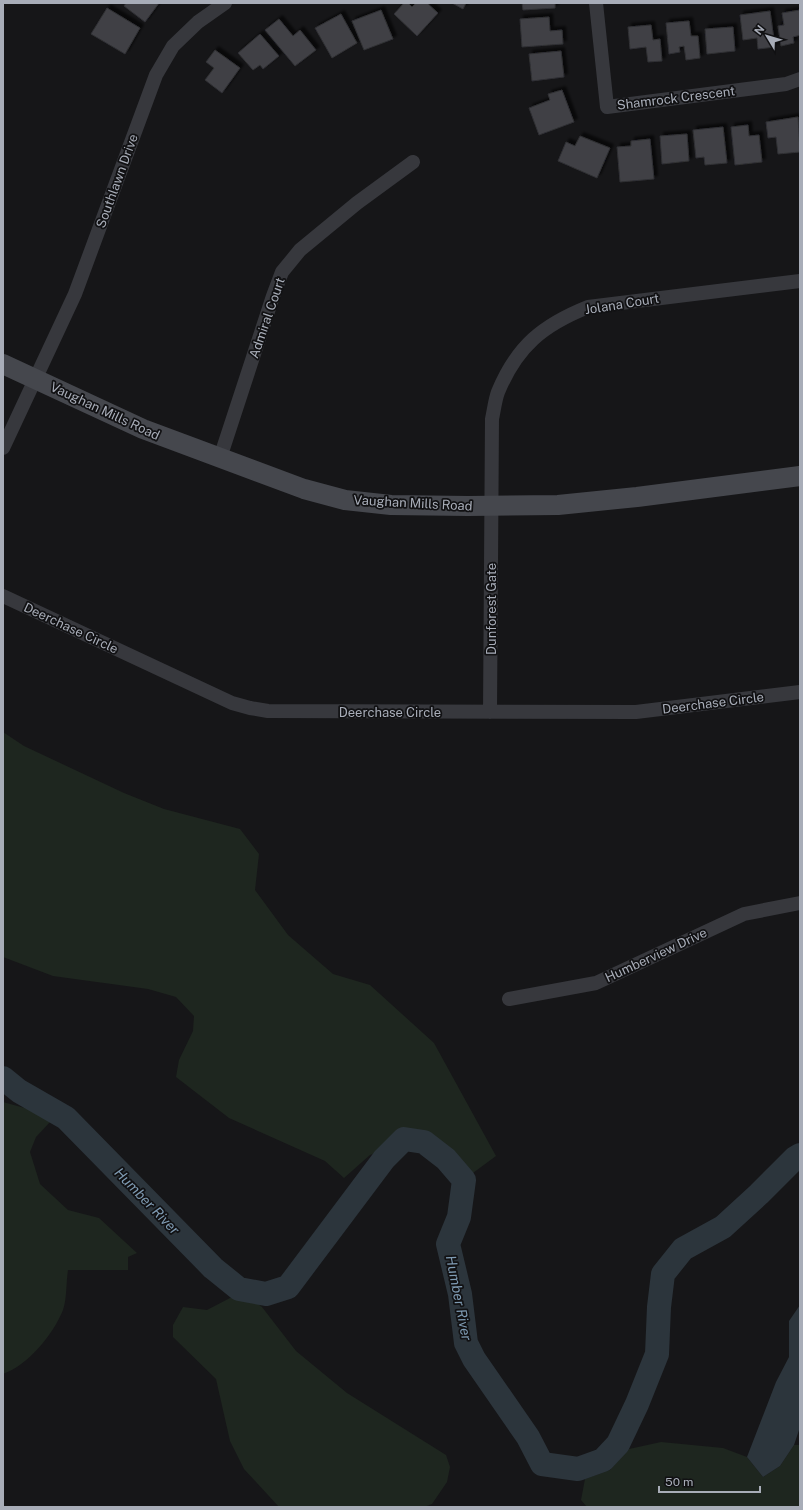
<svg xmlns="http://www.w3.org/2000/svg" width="803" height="1510" font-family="'Public Sans',sans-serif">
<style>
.green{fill:#1e261f}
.water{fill:#2c353c}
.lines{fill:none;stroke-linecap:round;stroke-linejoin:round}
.river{stroke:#2c353c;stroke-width:24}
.building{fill:#404145;stroke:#303034;filter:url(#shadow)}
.street{stroke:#37383d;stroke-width:14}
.secondary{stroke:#45474d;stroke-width:20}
.labels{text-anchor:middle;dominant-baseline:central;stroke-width:3.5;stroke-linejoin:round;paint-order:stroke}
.street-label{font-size:13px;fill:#a8adb8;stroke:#111113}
.water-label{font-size:14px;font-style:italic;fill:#7f9bb3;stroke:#111113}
</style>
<defs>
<filter id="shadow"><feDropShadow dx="3.5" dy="-3.5" stdDeviation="1" flood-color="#0009"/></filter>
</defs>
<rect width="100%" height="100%" fill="#161618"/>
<path class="green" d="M 3,732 L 24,746 L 124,793 L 164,809 L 240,829 L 259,854 L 255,890 L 288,935 L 333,974 L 370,985 L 434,1043 L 496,1156 L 458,1184 L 440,1145 L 420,1136 L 370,1155 L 344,1178 L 325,1161 L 229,1118 L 176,1077 L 179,1060 L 193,1031 L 194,1016 L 176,997 L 148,989 L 53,976 L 3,957 Z
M 3,1102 L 32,1110 L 51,1121 L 36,1137 L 30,1152 L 40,1184 L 68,1210 L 99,1218 L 137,1253 L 128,1257 L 128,1270 L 68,1270 C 66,1282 67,1298 63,1310 C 53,1335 28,1365 3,1374 Z
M 246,1295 L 262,1307 L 296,1351 L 347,1393 L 446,1455 L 450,1467 L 447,1482 L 432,1504 L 424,1507 L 279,1507 L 244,1469 L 230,1441 L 216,1379 L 173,1337 L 173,1325 L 183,1307 L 207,1310 L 230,1298 Z
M 661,1442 L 723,1448 L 747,1457 L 763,1477 L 780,1466 L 794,1445 L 800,1445 L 800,1507 L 587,1507 L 581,1500 L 585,1479 L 610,1470 L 629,1449 Z"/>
<path class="water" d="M 800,1305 L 800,1427 L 794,1445 L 780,1466 L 763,1477 L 747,1457 L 776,1382 L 789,1357 L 789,1321 Z"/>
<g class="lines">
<path class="river" d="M 3,1078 L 19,1091 L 66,1118 L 213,1268 L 239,1289 L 266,1294 L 288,1287 L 384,1159 L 404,1139 L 424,1142 L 446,1159 L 464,1180 L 459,1217 L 448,1244 L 460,1294 L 466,1343 L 474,1359 L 528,1437 L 542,1464 L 578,1469 L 603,1460 L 618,1444 L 637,1404 L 657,1354 L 659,1307 L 663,1274 L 683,1249 L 723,1227 L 759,1194 L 795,1158 L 800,1155"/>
</g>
<path class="building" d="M 126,3 L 159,3 L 145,22 L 124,6 Z
M 404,3 L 408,3 L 412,7 L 416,3 L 427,3 L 438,13 L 417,36 L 394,14 Z
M 452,3 L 466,3 L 463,9 Z
M 522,3 L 555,3 L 555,8 L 523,10 Z
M 107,8 L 140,28 L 125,54 L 91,34 Z
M 381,10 L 393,39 L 364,50 L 352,21 Z
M 800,10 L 800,35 L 793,37 L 794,43 L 781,46 L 778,26 L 784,25 L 782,13 Z
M 770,11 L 775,47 L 758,49 L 757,38 L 743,40 L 740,15 Z
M 341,14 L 357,43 L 332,58 L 315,28 Z
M 549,17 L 550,31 L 562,30 L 563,44 L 522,47 L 520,19 Z
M 279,19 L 293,36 L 300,30 L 316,50 L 295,66 L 265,30 Z
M 689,21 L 691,36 L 698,36 L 700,58 L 686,60 L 684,46 L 679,47 L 680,52 L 669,54 L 666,23 Z
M 651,25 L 653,40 L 660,39 L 662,61 L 648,62 L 646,47 L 630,49 L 628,27 Z
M 733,27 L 735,51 L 707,54 L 705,29 Z
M 260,34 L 279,56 L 263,69 L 260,65 L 253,70 L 238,53 Z
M 215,50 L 240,68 L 222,93 L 205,80 L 214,68 L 206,62 Z
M 561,51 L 564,77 L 532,81 L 529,54 Z
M 562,90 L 574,122 L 539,135 L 529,108 L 550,100 L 548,94 Z
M 798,117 L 800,152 L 778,154 L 776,137 L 768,138 L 766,122 Z
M 748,125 L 749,136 L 759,135 L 762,162 L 735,165 L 731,127 Z
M 723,127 L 727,163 L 705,165 L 704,157 L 696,158 L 693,130 Z
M 687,134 L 689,161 L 662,164 L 660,136 Z
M 580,136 L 610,148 L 597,178 L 558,161 L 566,142 L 575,146 Z
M 650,139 L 654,179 L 620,182 L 617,147 L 631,146 L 631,141 Z"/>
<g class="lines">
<path class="street" d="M 596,3 L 607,107 L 786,84 L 800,79
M 3,448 L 75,294 L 156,75 L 173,46 L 198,22 L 225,3
M 220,458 L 273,296 L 282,272 L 300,250 L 357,203 L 413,162
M 3,596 L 232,703 L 250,708 L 268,711 L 636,712 L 800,692
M 490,712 L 492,419 C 494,410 495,400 498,392 C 517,346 543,325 588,307 L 800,281
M 509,999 L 596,983 L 744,914 L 800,903"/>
<path class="secondary" d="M 3,364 L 143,429 L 304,489 L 345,500 L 391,505 L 468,506 L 558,505 L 637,497 L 800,476"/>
</g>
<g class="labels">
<g class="street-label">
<text transform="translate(676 98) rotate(-7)">Shamrock Crescent</text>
<text transform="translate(117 181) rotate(-70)">Southlawn Drive</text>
<text transform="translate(622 304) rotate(-9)">Jolana Court</text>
<text transform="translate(267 318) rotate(-71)">Admiral Court</text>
<text transform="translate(105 411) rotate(25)">Vaughan Mills Road</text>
<text transform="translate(413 503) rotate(3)">Vaughan Mills Road</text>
<text transform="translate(491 609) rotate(-90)">Dunforest Gate</text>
<text transform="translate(71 628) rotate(25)">Deerchase Circle</text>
<text transform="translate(713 703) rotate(-7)">Deerchase Circle</text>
<text x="390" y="712">Deerchase Circle</text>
<text transform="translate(656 955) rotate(-25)">Humberview Drive</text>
</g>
<g class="water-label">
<text transform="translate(147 1201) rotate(46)">Humber River</text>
<text transform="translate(459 1298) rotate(79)">Humber River</text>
</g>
</g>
<rect width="803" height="1510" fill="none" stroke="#a8adb8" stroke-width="8"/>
<g transform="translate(767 36) rotate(308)" stroke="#111113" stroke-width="3" paint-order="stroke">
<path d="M0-3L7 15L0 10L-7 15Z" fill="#a8adb8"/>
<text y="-6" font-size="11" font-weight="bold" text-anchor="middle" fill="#a8adb8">N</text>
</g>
<path d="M659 1486v6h101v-6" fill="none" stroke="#a8adb8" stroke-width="2"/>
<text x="665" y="1486" font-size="12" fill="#a8adb8" stroke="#111113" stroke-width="3" paint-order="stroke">50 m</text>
</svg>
